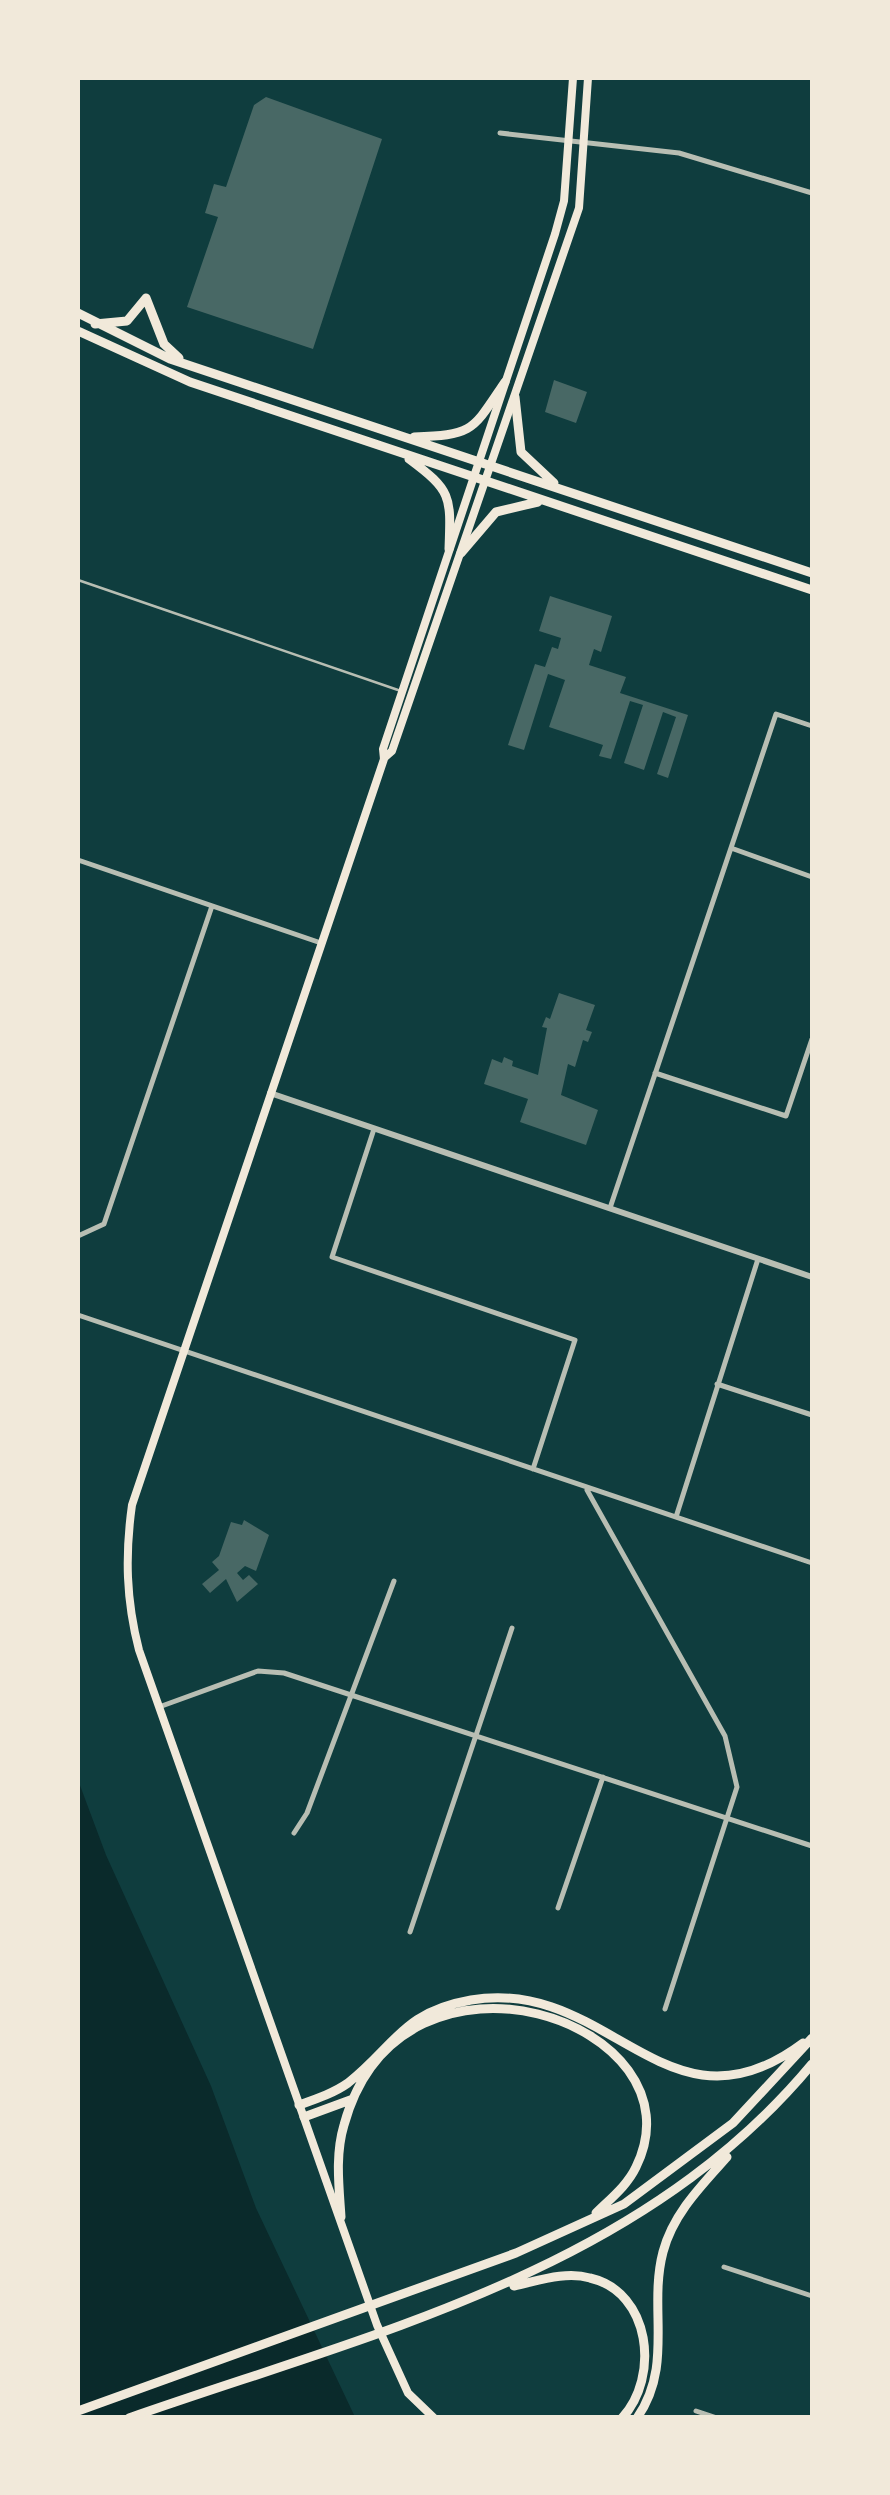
<svg xmlns="http://www.w3.org/2000/svg" width="890" height="2495" font-family="'Alegreya Sans',sans-serif">
<style>
.water{fill:#0a2a2b}
.building{fill:#486865}
.lines{fill:none;stroke-linecap:round;stroke-linejoin:round}
.service{stroke:#b8beb3;stroke-width:2.5}
.minor{stroke:#b8beb3;stroke-width:5}
.tertiary{stroke:#b8beb3;stroke-width:6}
.secondary{stroke:#f1e9da;stroke-width:8}
.trunk{stroke:#f1e9da;stroke-width:9}
</style>
<rect width="100%" height="100%" fill="#0f3d3e"/>
<path class="water" d="M 78,1780 L 106,1855 L 211,2086 L 256,2208 L 355,2417 L 78,2417 Z"/>
<path class="building" d="M 266,97 L 382,139 L 313,349 L 187,307 L 218,217 L 205,213 L 214,184 L 226,187 L 254,105 Z
M 554,380 L 587,392 L 576,423 L 545,412 Z
M 550,596 L 612,616 L 601,652 L 594,649 L 589,665 L 626,677 L 620,693 L 688,715 L 668,778 L 657,774 L 676,717 L 663,712 L 644,770 L 624,763 L 643,705 L 630,701 L 611,759 L 599,756 L 603,745 L 549,727 L 565,680 L 548,674 L 524,750 L 508,745 L 535,664 L 545,667 L 552,647 L 558,649 L 561,638 L 539,631 Z
M 559,993 L 595,1005 L 586,1030 L 592,1032 L 588,1042 L 583,1040 L 575,1067 L 568,1064 L 561,1095 L 598,1110 L 586,1145 L 520,1122 L 528,1099 L 484,1084 L 492,1059 L 502,1063 L 504,1057 L 513,1061 L 512,1066 L 538,1075 L 547,1028 L 542,1027 L 546,1017 L 550,1019 Z
M 244,1520 L 269,1535 L 256,1571 L 245,1566 L 237,1573 L 243,1580 L 249,1575 L 258,1584 L 237,1602 L 226,1579 L 210,1593 L 202,1584 L 219,1570 L 212,1562 L 219,1556 L 231,1522 L 242,1525 Z"/>
<g class="lines">
<path class="service" d="M 78,580 L 398,690"/>
<path class="minor" d="M 500,133 L 679,153 L 812,193
M 731,848 L 812,877
M 78,860 L 321,943
M 655,1073 L 786,1116 L 812,1039
M 374,1129 L 332,1257 L 575,1340 L 533,1469
M 610,1208 L 776,714 L 812,726
M 78,1236 L 104,1224 L 212,906
M 78,1315 L 812,1563
M 717,1384 L 812,1415
M 587,1490 L 725,1736 L 737,1787 L 665,2009
M 676,1517 L 758,1259
M 159,1707 L 258,1671 L 284,1673 L 812,1846
M 294,1833 L 307,1813 L 394,1581
M 558,1908 L 603,1777
M 410,1932 L 512,1628
M 724,2267 L 812,2296
M 696,2411 L 717,2418"/>
<path class="tertiary" d="M 270,1093 L 812,1277"/>
<path class="secondary" d="M 384,758 L 392,751 L 579,208 L 588,78
M 434,2418 L 408,2393 L 377,2325 L 139,1650 C 126,1600 125,1555 132,1505 L 384,759 L 383,749 L 555,234 L 564,201 L 573,78"/>
<path class="trunk" d="M 146,298 L 164,344 L 179,358
M 78,313 L 170,359 L 812,573
M 95,324 L 127,321 L 146,298
M 78,331 L 190,382 L 812,590
M 515,397 L 521,452 L 554,483
M 414,437 C 474,435 472,431 505,382
M 409,459 C 452,491 451,496 449,549
M 461,553 L 496,512 L 538,502
M 299,2105 C 316,2099 334,2093 348,2083 C 395,2046 402,2012 471,2000 C 610,1976 667,2145 803,2043
M 304,2117 L 353,2099
M 341,2217 C 339,2186 335,2155 344,2125 C 401,1917 707,2023 636,2167 C 627,2186 610,2199 596,2213
M 514,2286 C 538,2281 565,2271 590,2278 C 651,2292 660,2377 622,2418
M 78,2411 L 516,2253 L 624,2204 L 733,2123 L 812,2038
M 129,2418 C 374,2332 639,2272 812,2064
M 637,2418 C 674,2365 648,2309 663,2252 C 673,2214 701,2186 727,2157"/>
</g>
<rect width="890" height="2495" fill="none" stroke="#f1e9da" stroke-width="160"/>
</svg>
